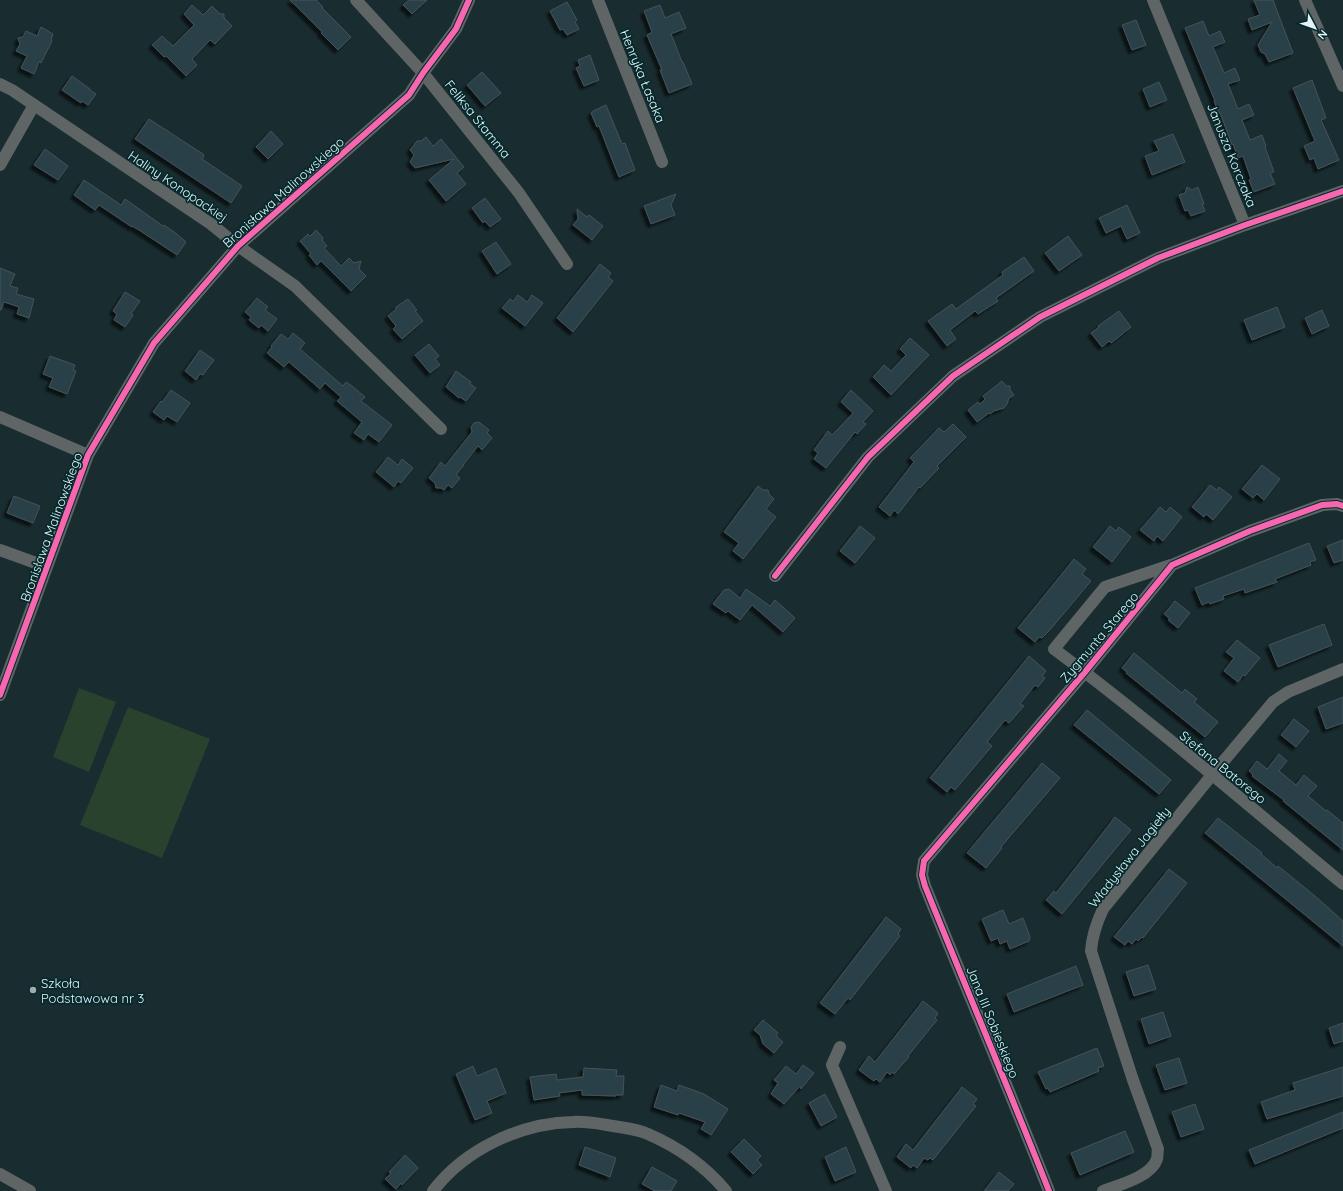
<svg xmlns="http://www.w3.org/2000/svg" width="1343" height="1191" font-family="Quicksand,sans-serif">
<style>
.green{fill:#29422d}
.building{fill:#2b4149;stroke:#455257;filter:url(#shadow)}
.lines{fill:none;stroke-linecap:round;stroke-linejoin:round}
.minor{stroke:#5f6565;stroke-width:12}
.cycleway-casing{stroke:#05292d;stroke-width:8}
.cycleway{stroke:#f766af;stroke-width:6}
.poi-dot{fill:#9baeb0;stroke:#05292d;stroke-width:1.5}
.labels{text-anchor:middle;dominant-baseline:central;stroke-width:3.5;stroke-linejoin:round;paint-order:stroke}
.street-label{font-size:13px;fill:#e1f4f6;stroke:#05292d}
.poi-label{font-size:13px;fill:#e1f4f6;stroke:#05292d;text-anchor:start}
</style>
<defs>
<filter id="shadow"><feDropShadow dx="-3.5" dy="3.5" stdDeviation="1" flood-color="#0009"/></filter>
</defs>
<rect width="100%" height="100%" fill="#192c2f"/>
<path class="green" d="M 79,688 L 116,702 L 89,772 L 53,757 Z
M 128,707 L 210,739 L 162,858 L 80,825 Z"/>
<path class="building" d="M 290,0 L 316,0 L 323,7 L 322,8 L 351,37 L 338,50 L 321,33 L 322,32 Z
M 409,0 L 427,0 L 412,14 L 403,5 Z
M 1254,0 L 1273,0 L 1293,53 L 1269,62 L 1265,54 L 1261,52 L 1258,45 L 1272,22 L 1252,30 L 1248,19 L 1260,15 Z
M 567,2 L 577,20 L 575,22 L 579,29 L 567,35 L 563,29 L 560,30 L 550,11 Z
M 192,5 L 203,15 L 212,6 L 220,14 L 224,14 L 224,18 L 232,26 L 215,44 L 210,40 L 192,59 L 197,65 L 186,76 L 166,56 L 164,57 L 152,45 L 162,36 L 173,46 L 194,25 L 184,14 Z
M 660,5 L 665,18 L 679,12 L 686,28 L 671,34 L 682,62 L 683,62 L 692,84 L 669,93 L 660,70 L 662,70 L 647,35 L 652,32 L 644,11 Z
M 1136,20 L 1146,45 L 1132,50 L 1122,25 Z
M 1203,21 L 1209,36 L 1220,31 L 1225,42 L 1213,47 L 1224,73 L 1235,68 L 1240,80 L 1228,84 L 1238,109 L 1249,104 L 1254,115 L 1242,120 L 1250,140 L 1262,135 L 1266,146 L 1265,147 L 1274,172 L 1270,173 L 1275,184 L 1254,192 L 1249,180 L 1251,179 L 1243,156 L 1238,158 L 1233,144 L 1232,145 L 1220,113 L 1219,113 L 1214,101 L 1215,101 L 1185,28 Z
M 41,27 L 53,34 L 51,40 L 52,41 L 41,63 L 39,62 L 34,74 L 21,68 L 27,56 L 16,51 L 20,44 L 18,38 L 23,37 L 26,31 L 37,36 Z
M 590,55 L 599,80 L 584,86 L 576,68 L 580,66 L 578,60 Z
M 482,72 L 501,93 L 485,106 L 467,85 Z
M 72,76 L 90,89 L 90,90 L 96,94 L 88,105 L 82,101 L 81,103 L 62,90 Z
M 1312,80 L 1326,118 L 1321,120 L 1339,160 L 1318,169 L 1314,158 L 1310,160 L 1304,146 L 1315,141 L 1293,88 Z
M 1159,82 L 1167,100 L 1150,107 L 1143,89 Z
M 606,105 L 622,144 L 625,143 L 635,170 L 619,177 L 599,126 L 597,127 L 591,113 L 593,112 L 593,111 Z
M 149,119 L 203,154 L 204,156 L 202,159 L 242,186 L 231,203 L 135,139 Z
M 271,131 L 283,144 L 268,159 L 256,147 Z
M 1173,134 L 1185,162 L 1152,175 L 1145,156 L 1159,151 L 1154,141 Z
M 426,137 L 433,146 L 441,139 L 464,167 L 457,173 L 466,184 L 446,201 L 429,180 L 454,159 L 415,168 L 410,162 L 414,155 L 410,150 L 417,141 L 421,141 Z
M 45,149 L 68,166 L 58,180 L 34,165 Z
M 84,180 L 121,205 L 125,199 L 163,226 L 164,225 L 177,234 L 186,242 L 177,255 L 139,230 L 132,226 L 132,227 L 99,205 L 95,210 L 74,195 Z
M 1187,187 L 1192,190 L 1198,187 L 1204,204 L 1202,204 L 1205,211 L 1191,216 L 1188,210 L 1185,211 L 1179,195 L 1185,193 Z
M 676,194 L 671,205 L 675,215 L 651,224 L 644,206 Z
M 485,198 L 501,219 L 490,227 L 485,221 L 483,223 L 472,208 Z
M 1127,205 L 1140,233 L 1127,239 L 1121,226 L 1106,233 L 1099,218 Z
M 577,209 L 587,217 L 589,215 L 603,226 L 592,240 L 573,225 L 578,219 Z
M 316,230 L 323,238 L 322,240 L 327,246 L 324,248 L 341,266 L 349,258 L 354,263 L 361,261 L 359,269 L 366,276 L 351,291 L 321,261 L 317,265 L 309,255 L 311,254 L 300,241 L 308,234 L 310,236 Z
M 1068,236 L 1082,255 L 1059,271 L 1045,253 Z
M 496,242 L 511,264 L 497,274 L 482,251 Z
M 1024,257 L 1034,271 L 996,298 L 998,301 L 978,314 L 975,311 L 950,330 L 956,339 L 947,346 L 928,321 L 952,304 L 956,309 L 1003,275 L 1002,272 Z
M 600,264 L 611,273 L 608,277 L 613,281 L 573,332 L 557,318 Z
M 0,268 L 15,274 L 10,286 L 18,288 L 16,294 L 34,299 L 29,318 L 17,314 L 19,307 L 4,302 L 1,310 L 0,310 Z
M 125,292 L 140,301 L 131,314 L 133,315 L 125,327 L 114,320 L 117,314 L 113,311 Z
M 518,295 L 527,302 L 532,295 L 543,303 L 525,326 L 502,308 L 510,299 L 513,301 Z
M 257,298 L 268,307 L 265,310 L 277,319 L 268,331 L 261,325 L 259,328 L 249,320 L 251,317 L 245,312 Z
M 408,299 L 417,310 L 415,311 L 423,321 L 402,339 L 393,329 L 396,326 L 388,316 L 396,309 L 396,307 Z
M 1277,307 L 1285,327 L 1252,340 L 1244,320 Z
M 1322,310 L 1329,326 L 1312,334 L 1305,318 Z
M 1119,311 L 1131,327 L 1111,343 L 1109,341 L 1102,347 L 1091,333 L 1099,327 L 1098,326 Z
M 293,333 L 305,343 L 300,349 L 343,386 L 346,382 L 352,386 L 365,397 L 361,401 L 392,425 L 379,442 L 368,434 L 364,440 L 354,433 L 362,422 L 337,401 L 341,397 L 325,383 L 320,389 L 289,362 L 284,367 L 267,353 L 272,347 L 271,346 L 281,334 L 288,339 Z
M 910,338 L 929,355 L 891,395 L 873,377 L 884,365 L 891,371 L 906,355 L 900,349 Z
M 429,344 L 439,356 L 435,359 L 440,365 L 430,373 L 415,355 Z
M 200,350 L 214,360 L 203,375 L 200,374 L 196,380 L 185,371 Z
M 50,356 L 75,365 L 73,370 L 76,371 L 67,394 L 49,387 L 53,378 L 43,374 Z
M 456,371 L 471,382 L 470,384 L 476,388 L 466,401 L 460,397 L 459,398 L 446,387 Z
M 1002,381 L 1006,386 L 1010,386 L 1010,390 L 1014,395 L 1009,398 L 1007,404 L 1004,408 L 994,411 L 990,414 L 989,413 L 977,422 L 968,410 L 978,402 L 980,404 L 985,399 L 983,396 Z
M 171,390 L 190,403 L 177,422 L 167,416 L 164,420 L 153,412 L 161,401 L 162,402 Z
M 851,390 L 873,411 L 863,422 L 866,424 L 857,434 L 855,432 L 826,468 L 814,459 L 818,453 L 814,450 L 828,431 L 832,435 L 853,413 L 841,402 Z
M 479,422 L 489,430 L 487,433 L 492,438 L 482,450 L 478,446 L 463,465 L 464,465 L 456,475 L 460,478 L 452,488 L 448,485 L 444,490 L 441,488 L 436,488 L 435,483 L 429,478 L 441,462 L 445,466 L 472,432 L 471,427 L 474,423 Z
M 953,424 L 966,437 L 937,466 L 939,468 L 920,488 L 919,487 L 898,514 L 894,510 L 890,516 L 879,507 L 914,462 L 910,458 L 939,428 L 944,432 Z
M 388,457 L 398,465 L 402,459 L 413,468 L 401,483 L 398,481 L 394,487 L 376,472 Z
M 1262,465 L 1280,479 L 1264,500 L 1257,494 L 1253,498 L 1242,489 Z
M 1210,485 L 1217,490 L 1219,487 L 1232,497 L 1213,520 L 1206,514 L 1204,517 L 1192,507 Z
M 758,486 L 763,490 L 768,490 L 769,494 L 774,499 L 766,509 L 776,517 L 743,559 L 733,551 L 739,543 L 724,532 Z
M 14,496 L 40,506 L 33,523 L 7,513 Z
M 1160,507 L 1166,512 L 1170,507 L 1182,517 L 1163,541 L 1157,536 L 1154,541 L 1140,530 Z
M 860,526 L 875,538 L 855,563 L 840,551 Z
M 1110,526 L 1116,531 L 1119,527 L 1131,537 L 1112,562 L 1093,547 Z
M 1343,540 L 1343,560 L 1334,563 L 1327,546 Z
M 1309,543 L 1316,560 L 1310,562 L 1311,565 L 1275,579 L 1277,582 L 1245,593 L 1244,589 L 1223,596 L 1224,599 L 1210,604 L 1209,602 L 1202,605 L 1195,588 Z
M 1074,559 L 1086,569 L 1082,574 L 1091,581 L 1050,630 L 1042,638 L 1039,637 L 1035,642 L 1018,628 Z
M 729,589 L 740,598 L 746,589 L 770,606 L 775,600 L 795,618 L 783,632 L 752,605 L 740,620 L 728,611 L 726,613 L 713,604 L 724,590 Z
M 1175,601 L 1190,613 L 1178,628 L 1168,620 L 1170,619 L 1164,614 Z
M 1324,624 L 1332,645 L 1278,667 L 1269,645 Z
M 1237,640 L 1260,658 L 1245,676 L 1243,675 L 1238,682 L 1224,671 L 1234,658 L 1226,652 Z
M 1134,653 L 1182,693 L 1185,689 L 1197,699 L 1194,702 L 1218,722 L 1205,737 L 1126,673 L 1127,672 L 1122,668 Z
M 1029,656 L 1046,671 L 1042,676 L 1045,678 L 1038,687 L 1035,685 L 1020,704 L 1024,706 L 1009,723 L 1005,720 L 987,742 L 992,746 L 955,790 L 951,787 L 947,792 L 930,778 Z
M 1343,697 L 1343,723 L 1326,729 L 1318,707 Z
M 1087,710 L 1171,780 L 1159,794 L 1074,725 Z
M 1294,719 L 1309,731 L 1296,747 L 1281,735 Z
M 1279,754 L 1287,761 L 1279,771 L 1296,785 L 1304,775 L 1317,786 L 1308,796 L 1326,811 L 1327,810 L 1343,823 L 1343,850 L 1283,801 L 1284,800 L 1252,776 L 1253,775 L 1249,771 L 1257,761 L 1267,769 Z
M 1042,763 L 1060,778 L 1001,847 L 1002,848 L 986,868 L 967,853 Z
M 1115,817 L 1131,830 L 1062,914 L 1046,900 L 1054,891 L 1056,893 Z
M 1218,818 L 1262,853 L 1261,854 L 1277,868 L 1278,866 L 1315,896 L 1343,921 L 1343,946 L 1205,833 Z
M 1169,869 L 1187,883 L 1143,938 L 1142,937 L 1138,941 L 1136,939 L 1132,944 L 1128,941 L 1125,945 L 1114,937 Z
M 1003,910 L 1009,924 L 1023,918 L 1030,937 L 1029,941 L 1010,949 L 1007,941 L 1000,944 L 998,938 L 991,941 L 982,919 Z
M 886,917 L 901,929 L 898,934 L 900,936 L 850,1000 L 848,998 L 835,1014 L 820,1003 Z
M 1148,965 L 1156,989 L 1134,996 L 1126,972 Z
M 1076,966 L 1083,985 L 1014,1012 L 1007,994 Z
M 923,1001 L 938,1013 L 935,1018 L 937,1020 L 908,1056 L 909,1057 L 894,1074 L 892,1072 L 890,1075 L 887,1072 L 880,1082 L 876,1079 L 874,1081 L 859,1070 L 869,1056 L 875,1062 Z
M 1163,1012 L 1171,1036 L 1149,1044 L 1141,1019 Z
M 763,1020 L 778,1033 L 776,1036 L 783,1042 L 774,1053 L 763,1044 L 760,1035 L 754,1030 Z
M 1343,1023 L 1343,1041 L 1334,1044 L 1329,1028 Z
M 1097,1048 L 1104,1066 L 1098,1068 L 1099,1071 L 1050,1092 L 1048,1088 L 1046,1089 L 1038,1072 Z
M 1179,1058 L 1187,1083 L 1165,1090 L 1156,1065 Z
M 803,1065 L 814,1073 L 801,1089 L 800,1086 L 784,1104 L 771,1094 L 778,1083 L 774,1080 L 786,1066 L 796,1074 Z
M 473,1066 L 477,1076 L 496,1068 L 506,1093 L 487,1101 L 492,1113 L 475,1120 L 456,1074 Z
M 1343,1067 L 1343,1096 L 1267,1119 L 1261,1102 L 1295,1090 L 1293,1083 Z
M 584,1068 L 617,1070 L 616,1076 L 624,1076 L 623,1095 L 616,1095 L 616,1096 L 582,1095 L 582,1090 L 559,1093 L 560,1096 L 534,1100 L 530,1077 L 556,1074 L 557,1080 L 583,1077 Z
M 661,1085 L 677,1091 L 679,1085 L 704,1094 L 728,1109 L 711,1135 L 701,1129 L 705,1122 L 679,1113 L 678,1115 L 654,1107 Z
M 962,1087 L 977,1099 L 973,1104 L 976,1106 L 933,1160 L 930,1158 L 928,1160 L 924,1158 L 917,1168 L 913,1165 L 911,1168 L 897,1157 L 906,1144 L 913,1150 Z
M 825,1094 L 837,1117 L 821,1126 L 809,1103 Z
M 1195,1104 L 1204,1129 L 1181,1137 L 1172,1112 Z
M 1343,1112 L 1343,1128 L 1255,1164 L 1249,1150 Z
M 1125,1131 L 1134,1152 L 1080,1175 L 1071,1153 Z
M 744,1139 L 761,1156 L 757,1160 L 762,1165 L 753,1174 L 731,1152 Z
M 585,1147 L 616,1158 L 610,1177 L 579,1165 Z
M 846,1147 L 856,1172 L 835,1181 L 825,1157 Z
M 405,1155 L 418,1168 L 402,1185 L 401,1183 L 396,1189 L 385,1179 L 391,1173 L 389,1172 Z
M 652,1167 L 677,1181 L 671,1191 L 655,1191 L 642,1184 Z
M 999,1172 L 1014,1184 L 1008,1191 L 984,1191 Z"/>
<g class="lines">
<path class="minor" d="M 356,0 L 423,73 L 519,193 L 567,264
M 598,0 L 662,162
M 1153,0 L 1245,225
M 1305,0 L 1343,86
M 0,84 L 12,90 L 211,224 L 238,246 L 295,286 L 441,429
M 0,165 L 34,105
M 0,417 L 88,455
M 0,550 L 47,567
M 1171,565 L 1105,587 L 1054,649 C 1153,723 1248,805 1343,884
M 775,576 L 868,457 L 953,376 L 1040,317 L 1158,258 L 1245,225 L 1343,191
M 0,695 L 88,455 L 154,343 L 238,246 L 409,95 L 423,73 L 456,29 L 469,0
M 840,1047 L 832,1065 L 886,1191
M 0,1174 L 30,1191
M 433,1191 C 465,1149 521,1123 573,1122 C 587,1121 600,1124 613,1126 C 624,1128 637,1129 648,1134 C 678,1147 705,1166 726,1191
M 1049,1191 C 1009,1089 966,988 925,886 L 922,875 L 924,861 L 1085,672 L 1172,565 L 1250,531 L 1322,505 L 1337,504 L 1343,506
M 1103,1191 C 1119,1185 1151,1177 1157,1159 C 1158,1156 1157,1152 1158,1149 L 1133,1080 L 1091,951 C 1092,936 1096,924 1103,909 L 1212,775 L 1273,702 L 1288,692 L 1343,669"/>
<g class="cycleway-casing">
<path id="cycleway" d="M 775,576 L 868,457 L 953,376 L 1040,317 L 1158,258 L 1245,225 L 1343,191
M 0,695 L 88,455 L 154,343 L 238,246 L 409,95 L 423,73 L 456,29 L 469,0
M 1049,1191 C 1009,1089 966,988 925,886 L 922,875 L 924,861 L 1085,672 L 1172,565 L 1250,531 L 1322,505 L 1337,504 L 1343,506"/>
</g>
<use href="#cycleway" class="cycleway"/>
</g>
<circle class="poi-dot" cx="33" cy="990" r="4"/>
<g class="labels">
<g class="street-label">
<text transform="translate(643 76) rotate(68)">Henryka Łasaka</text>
<text transform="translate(478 119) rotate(51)">Feliksa Stamma</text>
<text transform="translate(1232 155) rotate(68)">Janusza Korczaka</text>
<text transform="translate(178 186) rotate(34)">Haliny Konopackiej</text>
<text transform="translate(283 192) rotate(-42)">Bronisława Malinowskiego</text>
<text transform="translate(51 527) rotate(-70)">Bronisława Malinowskiego</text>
<text transform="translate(1099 637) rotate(-50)">Zygmunta Starego</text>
<text transform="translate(1223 767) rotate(39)">Stefana Batorego</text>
<text transform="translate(1129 857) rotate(-52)">Władysława Jagiełły</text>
<text transform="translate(993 1022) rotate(68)">Jana III Sobieskiego</text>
</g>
<g class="poi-label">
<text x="41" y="983">Szkoła<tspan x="41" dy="15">Podstawowa nr 3</tspan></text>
</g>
</g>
<g transform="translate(1315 28) rotate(131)" stroke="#05292d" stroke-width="3" paint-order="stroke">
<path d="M0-3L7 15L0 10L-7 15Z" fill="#e1f4f6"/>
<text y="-6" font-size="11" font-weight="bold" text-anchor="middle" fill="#e1f4f6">N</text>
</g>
</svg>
